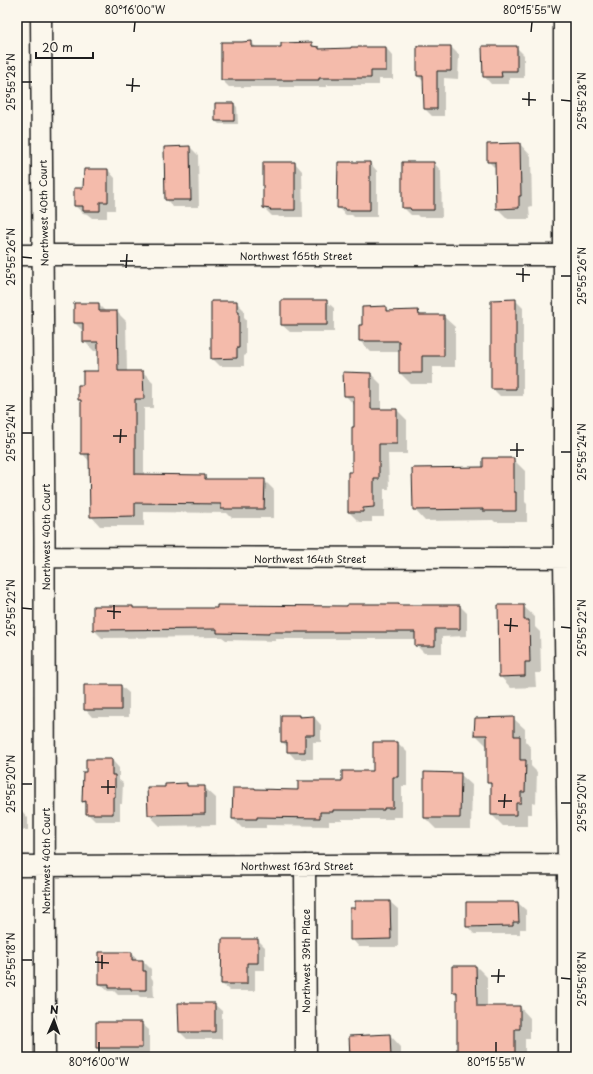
<svg xmlns="http://www.w3.org/2000/svg" width="593" height="1074" font-family="'Playpen Sans',sans-serif">
<style>
.shadow{fill:#0003}
.building{fill:#f4bbab;stroke:#1c1c1c}
.lines{fill:none;stroke-linecap:round;stroke-linejoin:round}
.street-casing{stroke:#1c1c1c;stroke-width:23}
.street{stroke:#fbf7ec;stroke-width:20}
.ticks{fill:none;stroke:#1c1c1c;stroke-width:1.5}
.labels{text-anchor:middle;dominant-baseline:central;stroke-width:3.5;stroke-linejoin:round;paint-order:stroke}
.street-label{font-size:10px;fill:#1c1c1c;stroke:#fbf7ec}
.neatline{fill:none;stroke:#1c1c1c;stroke-width:1.5}
.ticks-label{font-size:10px;text-anchor:middle;fill:#1c1c1c}
</style>
<rect width="100%" height="100%" fill="#fbf7ec"/>
<filter id="ink" filterUnits="userSpaceOnUse"><feTurbulence type="fractalNoise" baseFrequency=".025" numOctaves="2"/><feDisplacementMap in="SourceGraphic" scale="8" xChannelSelector="R" yChannelSelector="G"/><feConvolveMatrix kernelMatrix="1 2 1 2 8 2 1 2 1" color-interpolation-filters="sRGB"/></filter>
<g filter="url(#ink)">
<path class="shadow" d="M 251,42 L 257,48 L 282,48 L 311,43 L 315,47 L 319,48 L 321,50 L 386,48 L 393,56 L 393,79 L 379,79 L 379,85 L 327,85 L 327,87 L 229,87 L 222,80 Z
M 418,47 L 451,47 L 459,55 L 458,79 L 444,78 L 444,116 L 432,116 L 425,109 L 424,82 L 418,76 Z
M 516,47 L 524,55 L 524,78 L 509,78 L 509,84 L 491,84 L 484,76 Z
M 234,104 L 237,107 L 238,124 L 219,124 L 216,121 Z
M 520,144 L 531,156 L 532,206 L 529,207 L 530,219 L 508,219 L 497,208 L 496,169 L 488,161 Z
M 190,147 L 198,155 L 199,207 L 173,207 L 166,199 L 165,148 Z
M 295,163 L 302,171 L 303,217 L 279,217 L 278,216 L 272,216 L 264,208 Z
M 370,163 L 377,171 L 377,217 L 354,217 L 352,215 L 346,215 L 338,208 Z
M 434,163 L 441,171 L 442,217 L 419,217 L 417,215 L 411,215 L 403,207 Z
M 108,170 L 115,178 L 115,210 L 107,210 L 107,218 L 92,218 L 87,214 L 83,213 L 75,206 L 84,189 Z
M 515,300 L 523,308 L 523,396 L 500,396 L 492,388 Z
M 326,301 L 334,308 L 334,332 L 290,332 L 282,325 Z
M 236,302 L 244,310 L 244,318 L 246,320 L 246,355 L 244,356 L 244,366 L 220,366 L 212,358 Z
M 98,304 L 106,312 L 117,312 L 126,321 L 127,372 L 143,372 L 153,382 L 153,408 L 144,408 L 144,475 L 204,476 L 208,480 L 264,480 L 274,490 L 274,518 L 232,518 L 227,513 L 144,512 L 144,526 L 100,526 L 91,516 L 90,462 L 82,453 L 82,403 L 79,399 L 84,386 L 99,372 L 99,351 L 94,351 L 84,341 L 84,332 L 75,323 Z
M 385,307 L 389,312 L 418,311 L 422,316 L 443,316 L 455,327 L 455,367 L 433,367 L 433,384 L 411,384 L 400,373 L 400,352 L 371,352 L 360,341 L 363,326 Z
M 371,374 L 381,384 L 381,410 L 397,410 L 407,420 L 407,454 L 388,454 L 389,489 L 384,489 L 384,517 L 372,517 L 372,522 L 359,522 L 349,512 L 353,473 L 355,428 L 355,406 L 345,395 Z
M 513,459 L 525,471 L 525,502 L 527,504 L 527,522 L 495,522 L 493,520 L 425,521 L 414,509 L 484,468 Z
M 400,606 L 460,606 L 467,613 L 467,636 L 442,637 L 442,653 L 424,653 L 416,645 L 416,639 L 276,639 L 276,641 L 226,640 L 222,637 L 102,638 L 94,630 L 133,607 L 135,609 Z
M 523,606 L 535,617 L 535,627 L 540,632 L 541,673 L 535,673 L 536,687 L 511,688 L 500,676 Z
M 121,686 L 129,693 L 129,717 L 92,717 L 85,709 Z
M 282,716 L 299,716 L 301,718 L 314,717 L 321,725 L 321,742 L 313,742 L 313,759 L 295,759 L 288,751 L 288,747 L 282,742 Z
M 513,718 L 525,729 L 525,741 L 531,748 L 531,766 L 537,772 L 536,803 L 532,802 L 532,814 L 527,814 L 527,826 L 503,826 L 492,815 L 492,786 L 488,782 L 488,746 L 487,746 L 475,734 Z
M 398,743 L 407,752 L 407,786 L 402,786 L 402,817 L 393,817 L 393,819 L 342,819 L 342,821 L 329,821 L 329,826 L 266,825 L 266,828 L 242,828 L 233,819 L 234,789 L 256,790 L 299,791 L 342,782 L 374,772 Z
M 112,760 L 119,768 L 119,780 L 123,783 L 122,804 L 120,804 L 120,821 L 95,821 L 87,813 L 87,805 L 83,801 Z
M 460,774 L 472,785 L 471,829 L 436,829 L 425,818 Z
M 186,784 L 189,787 L 204,787 L 216,798 L 216,825 L 160,826 L 149,815 L 166,788 Z
M 17,810 L 21,810 L 28,818 L 28,830 L 17,830 Z
M 356,902 L 390,902 L 398,909 L 398,947 L 359,947 L 352,939 L 356,910 Z
M 467,903 L 518,903 L 526,910 L 526,929 L 520,929 L 520,934 L 474,934 L 467,926 Z
M 258,940 L 265,947 L 265,970 L 255,970 L 255,991 L 230,991 L 222,984 Z
M 132,953 L 139,961 L 143,961 L 151,969 L 151,977 L 153,980 L 154,997 L 140,997 L 138,995 L 118,995 L 114,991 L 108,991 L 100,984 Z
M 476,966 L 487,977 L 487,1007 L 520,1007 L 530,1018 L 530,1039 L 525,1039 L 525,1057 L 458,1057 L 458,997 L 453,992 L 453,967 Z
M 214,1004 L 222,1011 L 222,1039 L 187,1039 L 180,1032 Z
M 141,1023 L 149,1030 L 149,1055 L 105,1056 L 97,1048 Z
M 390,1035 L 401,1047 L 401,1057 L 351,1057 Z"/>
<path class="building" d="M 252,41 L 252,47 L 281,47 L 281,43 L 312,42 L 312,46 L 319,47 L 319,49 L 351,48 L 351,47 L 386,47 L 386,71 L 371,71 L 371,78 L 319,78 L 319,80 L 221,80 L 221,42 L 242,42 Z
M 417,46 L 451,46 L 451,71 L 437,71 L 437,109 L 424,109 L 423,76 L 417,76 Z
M 482,46 L 517,46 L 517,71 L 501,71 L 502,77 L 483,77 Z
M 215,103 L 234,103 L 234,121 L 215,121 Z
M 520,143 L 521,196 L 519,196 L 519,208 L 496,209 L 495,162 L 487,162 L 487,144 Z
M 190,146 L 191,200 L 165,200 L 164,147 Z
M 263,162 L 295,162 L 295,210 L 270,210 L 271,209 L 263,208 Z
M 338,162 L 370,162 L 370,210 L 345,210 L 345,208 L 337,208 Z
M 402,162 L 434,162 L 434,210 L 411,210 L 410,208 L 402,208 Z
M 84,169 L 108,169 L 108,202 L 100,202 L 100,211 L 83,211 L 83,206 L 74,206 L 74,188 L 83,188 Z
M 516,299 L 516,389 L 491,389 L 491,300 Z
M 281,300 L 327,300 L 327,325 L 281,325 Z
M 211,301 L 237,301 L 237,312 L 239,312 L 239,348 L 237,348 L 237,358 L 211,359 Z
M 74,303 L 99,303 L 99,311 L 117,311 L 118,371 L 143,371 L 144,399 L 135,399 L 135,474 L 205,475 L 205,479 L 265,479 L 264,509 L 221,509 L 221,504 L 135,503 L 135,516 L 90,517 L 89,454 L 81,454 L 81,400 L 78,400 L 78,385 L 83,385 L 83,371 L 98,371 L 98,342 L 83,342 L 83,323 L 74,323 Z
M 386,306 L 386,311 L 418,310 L 419,315 L 444,315 L 444,356 L 422,356 L 422,373 L 399,373 L 399,341 L 359,341 L 359,325 L 362,325 L 362,307 Z
M 343,372 L 371,373 L 371,409 L 397,409 L 397,444 L 379,444 L 379,479 L 374,479 L 374,507 L 363,508 L 363,512 L 348,512 L 348,472 L 352,472 L 352,427 L 354,427 L 354,396 L 344,396 Z
M 483,458 L 514,458 L 514,492 L 516,492 L 516,511 L 483,511 L 483,509 L 413,510 L 412,468 L 483,467 Z
M 347,604 L 399,604 L 399,605 L 460,605 L 460,629 L 435,629 L 435,646 L 415,646 L 415,632 L 269,632 L 269,634 L 217,633 L 217,629 L 93,630 L 93,606 L 133,606 L 133,608 L 217,608 L 217,605 L 347,606 Z
M 498,605 L 524,605 L 524,620 L 529,620 L 530,662 L 525,662 L 525,676 L 499,677 Z
M 84,685 L 121,685 L 121,710 L 84,710 Z
M 281,715 L 299,715 L 299,717 L 314,716 L 314,735 L 305,735 L 305,752 L 287,752 L 287,742 L 281,742 Z
M 514,717 L 514,736 L 520,736 L 520,760 L 526,760 L 525,792 L 521,792 L 521,803 L 516,803 L 516,815 L 491,815 L 491,783 L 487,783 L 487,735 L 474,735 L 475,718 Z
M 373,742 L 398,742 L 398,777 L 393,777 L 393,808 L 384,808 L 384,810 L 333,810 L 333,812 L 320,812 L 320,818 L 257,817 L 257,819 L 232,819 L 233,788 L 255,788 L 255,789 L 298,790 L 298,781 L 342,781 L 342,771 L 373,771 Z
M 86,759 L 112,759 L 112,775 L 115,775 L 115,797 L 113,797 L 113,814 L 86,814 L 86,801 L 82,802 L 83,772 L 86,772 Z
M 424,772 L 461,773 L 460,818 L 424,818 Z
M 187,783 L 187,786 L 205,786 L 205,814 L 148,815 L 147,787 L 165,787 L 165,784 Z
M 355,901 L 390,901 L 391,939 L 350,940 L 350,908 L 355,908 Z
M 466,902 L 518,902 L 519,922 L 513,922 L 513,926 L 466,927 Z
M 222,939 L 258,939 L 258,963 L 247,963 L 247,984 L 221,984 Z
M 99,952 L 132,952 L 132,960 L 143,960 L 143,971 L 146,971 L 146,990 L 131,990 L 131,988 L 109,988 L 109,984 L 99,984 Z
M 452,966 L 476,966 L 477,1006 L 520,1006 L 520,1029 L 515,1029 L 515,1057 L 457,1057 L 457,992 L 452,992 Z
M 178,1003 L 215,1003 L 215,1032 L 179,1032 Z
M 96,1022 L 142,1022 L 142,1048 L 96,1048 Z
M 390,1034 L 391,1057 L 350,1057 L 349,1036 Z"/>
<g class="lines">
<g class="street-casing">
<path id="street" d="M 41,17 C 45,364 45,710 45,1057
M 564,17 L 564,559 L 568,864 L 568,1057
M 17,255 L 576,255
M 45,557 L 576,558
M 305,865 L 306,1057
M 17,866 L 576,864"/>
</g>
<use href="#street" class="street"/>
</g>
</g>
<path class="ticks" d="M 134,32 L 135,22M 531,32 L 532,22M 22,82 L 32,82M 126,85 L 140,86M 132,92 L 133,78M 522,99 L 536,100M 561,100 L 571,101M 529,106 L 529,92M 22,257 L 32,258M 120,261 L 133,261M 126,268 L 127,254M 516,274 L 530,275M 561,276 L 571,276M 523,282 L 523,268M 22,433 L 32,433M 113,436 L 127,436M 120,443 L 121,429M 510,450 L 524,450M 561,452 L 571,452M 517,457 L 517,443M 22,608 L 32,609M 107,611 L 121,612M 114,619 L 114,605M 504,625 L 518,626M 561,627 L 571,628M 510,632 L 511,618M 22,784 L 32,784M 101,787 L 115,787M 108,794 L 108,780M 498,801 L 512,801M 561,803 L 571,803M 504,808 L 505,794M 22,960 L 32,960M 95,962 L 109,963M 102,969 L 102,955M 491,976 L 505,976M 561,978 L 571,979M 498,983 L 499,969M 99,1052 L 99,1042M 496,1052 L 496,1042"/>
<g class="labels">
<g class="street-label">
<text transform="translate(43 213) rotate(-91)">Northwest 40th Court</text>
<text x="296" y="255">Northwest 165th Street</text>
<text transform="translate(45 537) rotate(-90)">Northwest 40th Court</text>
<text x="310" y="558">Northwest 164th Street</text>
<text transform="translate(45 861) rotate(-90)">Northwest 40th Court</text>
<text x="297" y="865">Northwest 163rd Street</text>
<text transform="translate(305 961) rotate(-90)">Northwest 39th Place</text>
</g>
</g>
<rect width="593" height="1074" fill="none" stroke="#fbf7ec" stroke-width="44"/>
<g transform="translate(54 1020) rotate(2)" stroke="#fbf7ec" stroke-width="3" paint-order="stroke">
<path d="M0-3L7 15L0 10L-7 15Z" fill="#1c1c1c"/>
<text y="-6" font-size="11" font-weight="bold" text-anchor="middle" fill="#1c1c1c">N</text>
</g>
<path d="M36 52v6h57v-6" fill="none" stroke="#1c1c1c" stroke-width="2"/>
<text x="42" y="52" font-size="12" fill="#1c1c1c" stroke="#fbf7ec" stroke-width="3" paint-order="stroke">20 m</text>
<rect x="22" y="22" width="549" height="1030" class="neatline"/>
<g class="ticks-label">
<text x="135" y="14">80°16'00"W</text>
<text x="532" y="14">80°15'55"W</text>
<text transform="translate(11 82) rotate(-90)" y="4">25°55'28"N</text>
<text transform="translate(582 101) rotate(-90)" y="4">25°55'28"N</text>
<text transform="translate(11 257) rotate(-90)" y="4">25°55'26"N</text>
<text transform="translate(582 276) rotate(-90)" y="4">25°55'26"N</text>
<text transform="translate(11 433) rotate(-90)" y="4">25°55'24"N</text>
<text transform="translate(582 452) rotate(-90)" y="4">25°55'24"N</text>
<text transform="translate(11 608) rotate(-90)" y="4">25°55'22"N</text>
<text transform="translate(582 628) rotate(-90)" y="4">25°55'22"N</text>
<text transform="translate(11 784) rotate(-90)" y="4">25°55'20"N</text>
<text transform="translate(582 803) rotate(-90)" y="4">25°55'20"N</text>
<text transform="translate(11 960) rotate(-90)" y="4">25°55'18"N</text>
<text transform="translate(582 979) rotate(-90)" y="4">25°55'18"N</text>
<text x="99" y="1066">80°16'00"W</text>
<text x="496" y="1066">80°15'55"W</text>
</g>
</svg>
